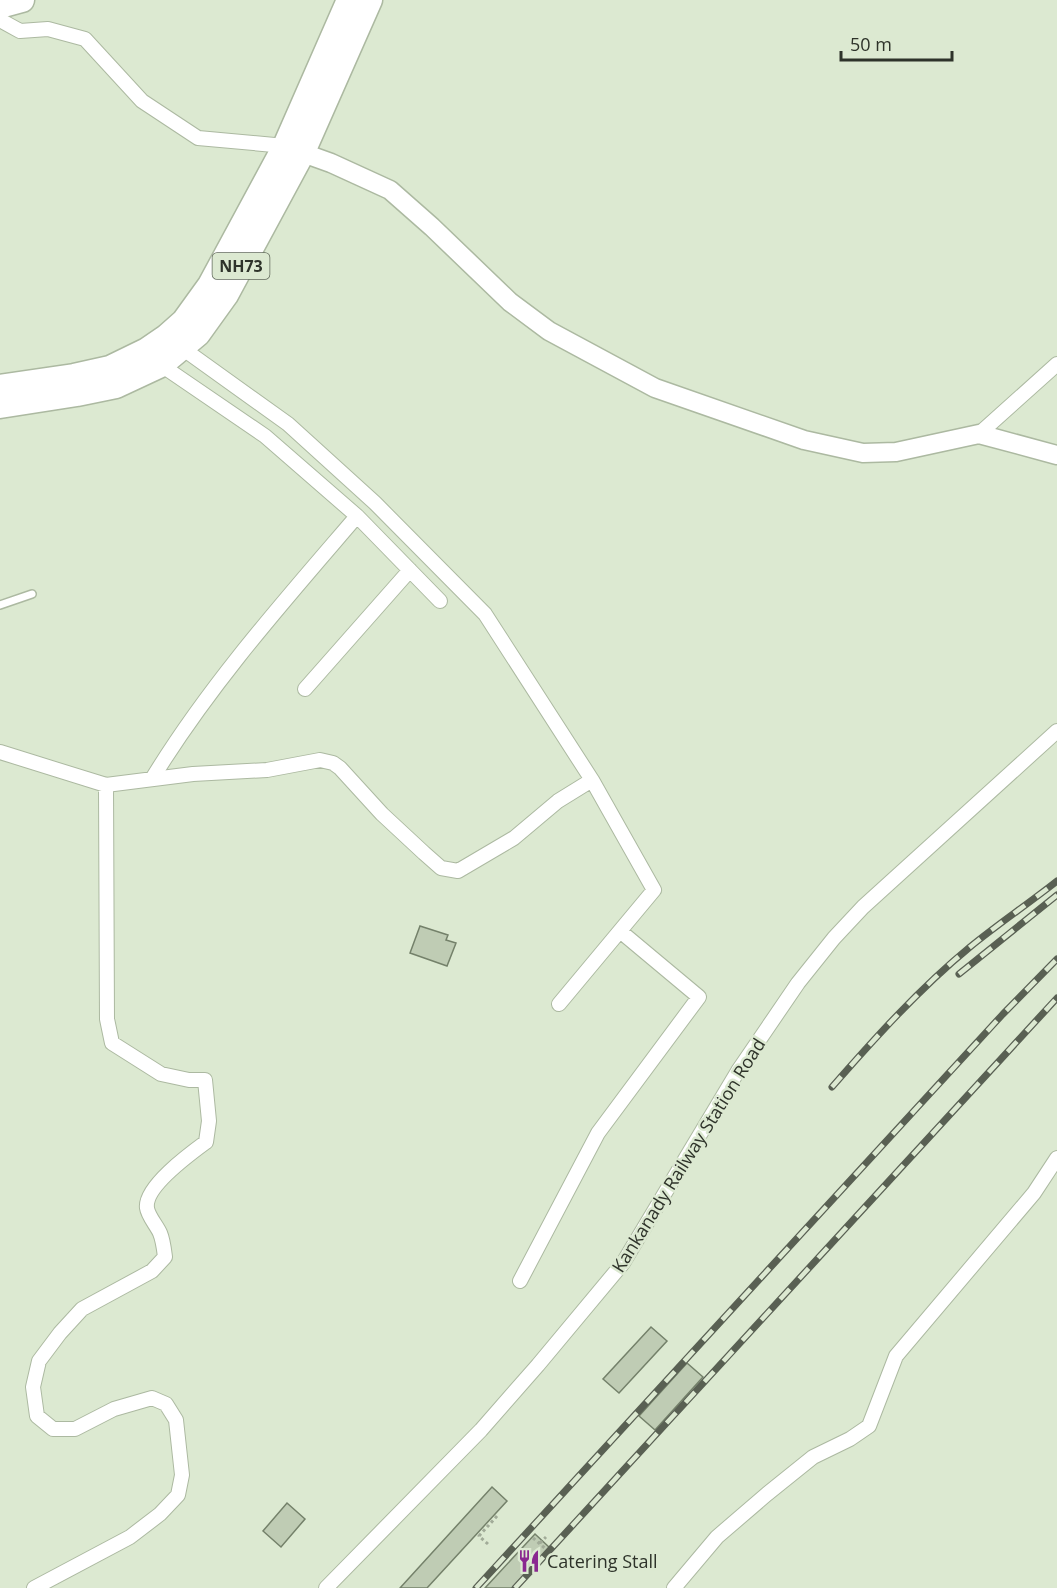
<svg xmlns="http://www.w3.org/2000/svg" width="1057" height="1588" font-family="'Open Sans',sans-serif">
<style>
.building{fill:#bfccb4;stroke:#74816a;stroke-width:1.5}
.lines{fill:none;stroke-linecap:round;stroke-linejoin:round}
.lane-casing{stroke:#acb9a1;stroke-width:10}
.street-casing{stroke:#acb9a1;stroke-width:16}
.secondary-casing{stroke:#acb9a1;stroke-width:21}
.highway-casing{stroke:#acb9a1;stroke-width:27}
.path{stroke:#a1ab98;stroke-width:3;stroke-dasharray:3 3;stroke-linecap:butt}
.lane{stroke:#fff;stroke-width:7}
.street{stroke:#fff;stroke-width:14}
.secondary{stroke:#fff;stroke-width:18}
.highway{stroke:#fff;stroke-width:24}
.rail-casing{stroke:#596053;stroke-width:7}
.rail{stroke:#dce9d1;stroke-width:4.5;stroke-dasharray:14;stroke-linecap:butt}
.labels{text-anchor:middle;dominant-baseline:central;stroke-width:5;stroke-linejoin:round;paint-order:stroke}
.shield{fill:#dce9d1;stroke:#626a5c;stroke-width:1.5}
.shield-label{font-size:16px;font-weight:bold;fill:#2e332a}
.street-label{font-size:18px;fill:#2e332a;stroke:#dce9d1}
.poi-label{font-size:18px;fill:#2e332a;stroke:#dce9d1;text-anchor:start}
</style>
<rect width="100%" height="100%" fill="#dce9d1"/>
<path class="building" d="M 420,926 L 448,935 L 446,940 L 456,943 L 447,966 L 410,953 Z
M 651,1327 L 667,1341 L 619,1393 L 603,1379 Z
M 687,1363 L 703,1377 L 655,1430 L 639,1416 Z
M 492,1487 L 507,1501 L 427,1588 L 400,1588 Z
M 287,1503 L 305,1519 L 281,1547 L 263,1531 Z
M 535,1534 L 550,1548 L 514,1588 L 485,1588 Z"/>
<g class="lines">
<g class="lane-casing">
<path id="lane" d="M 0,605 L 32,594"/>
</g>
<g class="street-casing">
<path id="street" d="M 0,20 L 20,31 L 48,29 L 85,39 L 142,101 L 198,138 L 285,146
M 182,348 L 288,424 L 375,503 L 485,614 L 592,780 L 654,890 L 559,1004
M 979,434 L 1057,364
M 357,516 L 440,601
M 305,689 L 410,570
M 0,752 L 106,785 L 193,774 L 267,770 L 320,760 L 333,763 L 340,768 L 382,814 L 424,853 L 441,868 L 458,871 L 514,838 L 558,801 L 592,780
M 152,779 C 210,684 285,600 357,516 L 265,436 L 161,365
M 520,1281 L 598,1133 L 699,997 L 620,931
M 34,1588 L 130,1537 L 160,1514 L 178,1495 L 182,1475 L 176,1420 L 166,1404 L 152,1398 L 114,1409 L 75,1429 L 53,1429 L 37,1416 L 33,1387 L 39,1361 L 60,1333 L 82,1309 L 152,1271 L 165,1257 C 164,1249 163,1240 160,1233 C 157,1226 148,1216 147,1208 C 144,1187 191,1153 206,1142 L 209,1121 L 205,1080 L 189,1080 L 161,1074 L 112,1043 L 107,1019 L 106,785
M 326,1588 L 481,1430 L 538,1365 L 623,1263 L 738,1071 L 798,983 L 834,938 L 863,907 L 1057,731
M 674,1588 L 717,1537 L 767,1494 L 813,1457 L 850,1439 L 869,1426 L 896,1356 L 1034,1193 L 1057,1158"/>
</g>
<g class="secondary-casing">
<path id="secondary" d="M 292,149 L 331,163 L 390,190 L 432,227 L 510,302 L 549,331 L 655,388 L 804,440 L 863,453 L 896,452 L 979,434 L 1057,455"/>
</g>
<g class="highway-casing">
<path id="highway" d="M 0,6 L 22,0
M 0,387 L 74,376 L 110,368 L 147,350 L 166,337 L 184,321 L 210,285 L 285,146 L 349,0
M 0,406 L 77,394 L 116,386 L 161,365 L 198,334 L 226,295 L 302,154 L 370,0"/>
</g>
<path class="path" d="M 533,1538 L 547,1550
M 540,1543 L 546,1537
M 488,1544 L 479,1536 L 497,1516"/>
<use href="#lane" class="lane"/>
<use href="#street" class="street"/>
<use href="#secondary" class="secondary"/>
<use href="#highway" class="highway"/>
<g class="rail-casing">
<path id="rail" d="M 959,974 L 1057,895
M 832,1087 C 875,1038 919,989 970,947 C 998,924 1028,904 1057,881
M 476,1588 L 1003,1014 L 1057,959
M 515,1588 L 1057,998"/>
</g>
<use href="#rail" class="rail"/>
</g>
<defs>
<g id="restaurant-bare" transform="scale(1.8)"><path d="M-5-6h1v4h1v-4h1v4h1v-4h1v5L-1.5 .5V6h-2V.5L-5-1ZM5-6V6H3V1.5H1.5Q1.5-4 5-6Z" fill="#8a2890" stroke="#dce9d1" stroke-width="2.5" paint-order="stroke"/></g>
</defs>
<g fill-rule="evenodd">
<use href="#restaurant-bare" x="529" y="1561"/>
</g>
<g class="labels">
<rect class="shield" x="212.5" y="253" width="57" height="26" rx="4.5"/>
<g class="shield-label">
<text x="241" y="266">NH73</text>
</g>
<g class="street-label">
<text transform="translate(688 1155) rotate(-58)">Kankanady Railway Station Road</text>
</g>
<g class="poi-label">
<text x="547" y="1561">Catering Stall</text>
</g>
</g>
<path d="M841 51v9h111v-9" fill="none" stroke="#2e332a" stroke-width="3"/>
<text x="850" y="51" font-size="18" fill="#2e332a" stroke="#dce9d1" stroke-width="4.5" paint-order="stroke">50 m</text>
</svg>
